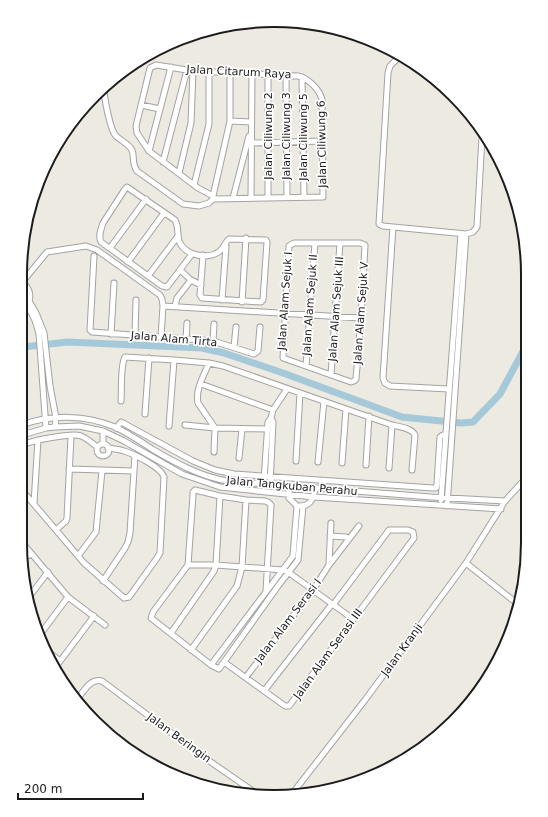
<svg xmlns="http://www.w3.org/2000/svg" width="548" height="817" font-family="'DejaVu Sans',sans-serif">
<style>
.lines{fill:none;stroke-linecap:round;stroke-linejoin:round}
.river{stroke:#a5c9d8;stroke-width:7}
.minor-casing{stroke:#a3a3a3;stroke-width:7}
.minor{stroke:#fff;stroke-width:5}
.labels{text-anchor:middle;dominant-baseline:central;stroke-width:3.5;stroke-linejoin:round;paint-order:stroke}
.street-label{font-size:11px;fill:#1c1c1c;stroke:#fff}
.rim{fill:none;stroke:#1c1c1c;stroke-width:2}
</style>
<rect width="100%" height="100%" fill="#edeae2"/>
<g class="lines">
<path class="river" d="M 23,347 L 68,342 L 202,348 L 224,353 L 283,373 L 402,417 L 461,423 L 473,422 L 500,394 L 527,344"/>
<g class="minor-casing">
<path id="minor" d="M 396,60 L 390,66 L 388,73 L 379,224 L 383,226 L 466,234 L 473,232 L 477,227 L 482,137
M 156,65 L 193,71 L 298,76 C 308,78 319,89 322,99 L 323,197 L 213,199 L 213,196 L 198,188 L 149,151 L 137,133 L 136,126 L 150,68 Z
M 268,74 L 268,198
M 286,75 L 287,197
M 302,77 L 304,197
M 104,88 C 104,97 110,130 116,136 C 121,141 128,143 132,150 C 135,158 131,162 137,171 L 183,204 L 199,206 L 209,203 L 213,199
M 141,105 L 160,109
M 230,121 L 251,122
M 251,143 L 323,141
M 149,151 L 171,67
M 163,162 L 187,70
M 179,173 L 191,123 L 193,71
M 194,185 L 209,124 L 209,71
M 213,196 L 230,121 L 230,72
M 233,198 L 249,136
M 251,198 L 252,73
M 393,227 L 383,378 L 385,383 L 390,386 L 449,389
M 294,243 L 360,243 L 365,245 L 361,318 L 356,379 L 354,381 L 351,382 L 283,358 L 289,246 Z
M 110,248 L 146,199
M 192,254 L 167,287 L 162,286 L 101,242 C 98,236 101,229 103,223 L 125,189 L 127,187 L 175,220 C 179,227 177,234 179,241 C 185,256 208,260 220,251 C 224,248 225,242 229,239 L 266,240 L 267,242 L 263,300 L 261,302 L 202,298 L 200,295 L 203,255
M 94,256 L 90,330 L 92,332 L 213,341 L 254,354 L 258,351 L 260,327
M 128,262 L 164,213
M 180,270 L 191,280 L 201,285
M 148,276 L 178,236
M 24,280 L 47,252 L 86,246 L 97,250 L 160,295 L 162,299 L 163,306 L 361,318
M 24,283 C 29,289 32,296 28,303
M 222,300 L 226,246
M 29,301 L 36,313 L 44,333 L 50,386 L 56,418 L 55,427
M 242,302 L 246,238
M 26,306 C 34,314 36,323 39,334 L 46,428
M 175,306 L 177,298 L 191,280
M 111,334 L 114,283
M 135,335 L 136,300
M 161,337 L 163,306
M 186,339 L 187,323
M 213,341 L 214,324
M 234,347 L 236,327
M 209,363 C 204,375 195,390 198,403 L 215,428 L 214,452
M 306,366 L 315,243
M 331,375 L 340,243
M 201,384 L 273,410
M 121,401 C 122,390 120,366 125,357 L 174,360 L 209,363 L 223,366 L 392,425 C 400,427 412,428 415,435 L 412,470
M 145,414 L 149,358
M 22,425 C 51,414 86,415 115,427 C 128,433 140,441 152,449 C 176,463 201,477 228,481 L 431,497 L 505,501
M 185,425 L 215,428 L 267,429
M 169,426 L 174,360
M 116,428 L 121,422 L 123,423 L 193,461 L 215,470 L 234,474 L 433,488 L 436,488 L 437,484 L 440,437 L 443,435 L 446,435
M 103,431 L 103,444
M 22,435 L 46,428 L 55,427 L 79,426 L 103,431 L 124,441 L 182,474 L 220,487 L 314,497 L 501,509
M97 450a6 6 0 1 1 12 0a6 6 0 1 1-12 0Z
M 21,445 C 32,441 72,432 81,436 C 87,438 92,443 97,447
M 239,458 L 242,429
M 296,461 L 300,393
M 318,462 L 324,401
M 342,463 L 346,409
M 366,465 L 369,416
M 389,468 L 392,425
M 69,469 L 134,471
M 264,480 L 268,422 L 271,418 L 273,410 L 287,389
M 270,485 L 273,422 L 271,418
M 289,487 L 289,498 L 297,506 C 310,507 313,500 315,489
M 21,489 L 84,563 L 124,598 L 129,597 L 157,558 L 160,553 L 164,477 C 161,467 134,454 124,451 C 119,449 114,449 108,448
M 441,500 L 461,234
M 34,503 L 38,440
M 447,506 L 466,234
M 56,530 L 66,521 L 67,518 L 71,436
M 330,536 L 346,537 L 349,539
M 20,540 L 68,597 L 105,625
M 78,556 L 96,532 L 102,471
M 22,558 L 32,554
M 466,563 L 519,605
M 329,564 L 331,523
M 188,565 L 216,565 L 283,570 L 288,572 L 353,619
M 103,581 L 125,548 L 128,542 L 130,533 L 135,455
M 266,591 L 271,505 L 268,502 L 265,501 L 246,500 L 220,496 L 195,490 L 193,492 L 193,495 L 188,565 L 153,612 L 151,618 L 211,665 L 219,669 L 278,586 L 298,560 L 303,506
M 29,597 L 48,572
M 171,633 L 214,571 L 216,565 L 220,496
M 39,636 L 68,597
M 191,650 L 237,586 L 242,567 L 246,500
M 47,651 L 60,661
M 224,662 L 285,706 L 289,706 L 414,538 L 413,532 L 408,530 L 389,530 L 333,605
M 211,665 L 293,556 L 297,506
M 55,668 L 94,616
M 246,677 L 313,590 L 329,565 L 359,526
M 264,691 L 332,604
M 77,700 C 84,691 90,678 102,681 L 205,758 L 260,796
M 292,794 L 365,700 L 466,563 L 505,501 L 525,479"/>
</g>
<use href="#minor" class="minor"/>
</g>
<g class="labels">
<g class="street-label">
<text transform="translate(239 72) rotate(3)">Jalan Citarum Raya</text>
<text transform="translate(268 136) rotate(-90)">Jalan Ciliwung 2</text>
<text transform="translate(286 136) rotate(-90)">Jalan Ciliwung 3</text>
<text transform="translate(303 137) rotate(-90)">Jalan Ciliwung 5</text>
<text transform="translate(322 144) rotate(-91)">Jalan Ciliwung 6</text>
<text transform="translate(285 301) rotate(-86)">Jalan Alam Sejuk I</text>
<text transform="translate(310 305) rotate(-86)">Jalan Alam Sejuk II</text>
<text transform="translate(336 309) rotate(-86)">Jalan Alam Sejuk III</text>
<text transform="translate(361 313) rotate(-86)">Jalan Alam Sejuk V</text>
<text transform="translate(174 339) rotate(5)">Jalan Alam Tirta</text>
<text transform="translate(292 486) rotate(5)">Jalan Tangkuban Perahu</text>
<text transform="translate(288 621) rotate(-53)">Jalan Alam Serasi I</text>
<text transform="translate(402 650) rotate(-54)">Jalan Kranji</text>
<text transform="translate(328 654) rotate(-54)">Jalan Alam Serasi III</text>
<text transform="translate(179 738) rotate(36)">Jalan Beringin</text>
</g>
</g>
<path d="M0 0H548V817H0ZM274 27H274A247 247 0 0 1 521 274V543A247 247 0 0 1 274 790H274A247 247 0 0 1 27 543V274A247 247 0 0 1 274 27Z" fill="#fff" fill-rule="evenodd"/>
<path class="rim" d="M274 27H274A247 247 0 0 1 521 274V543A247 247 0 0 1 274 790H274A247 247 0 0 1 27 543V274A247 247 0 0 1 274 27Z"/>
<path d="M18 793v6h125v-6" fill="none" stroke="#1c1c1c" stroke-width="2"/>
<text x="24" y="793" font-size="12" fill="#1c1c1c" stroke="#ffffff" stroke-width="3" paint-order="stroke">200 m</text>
</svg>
